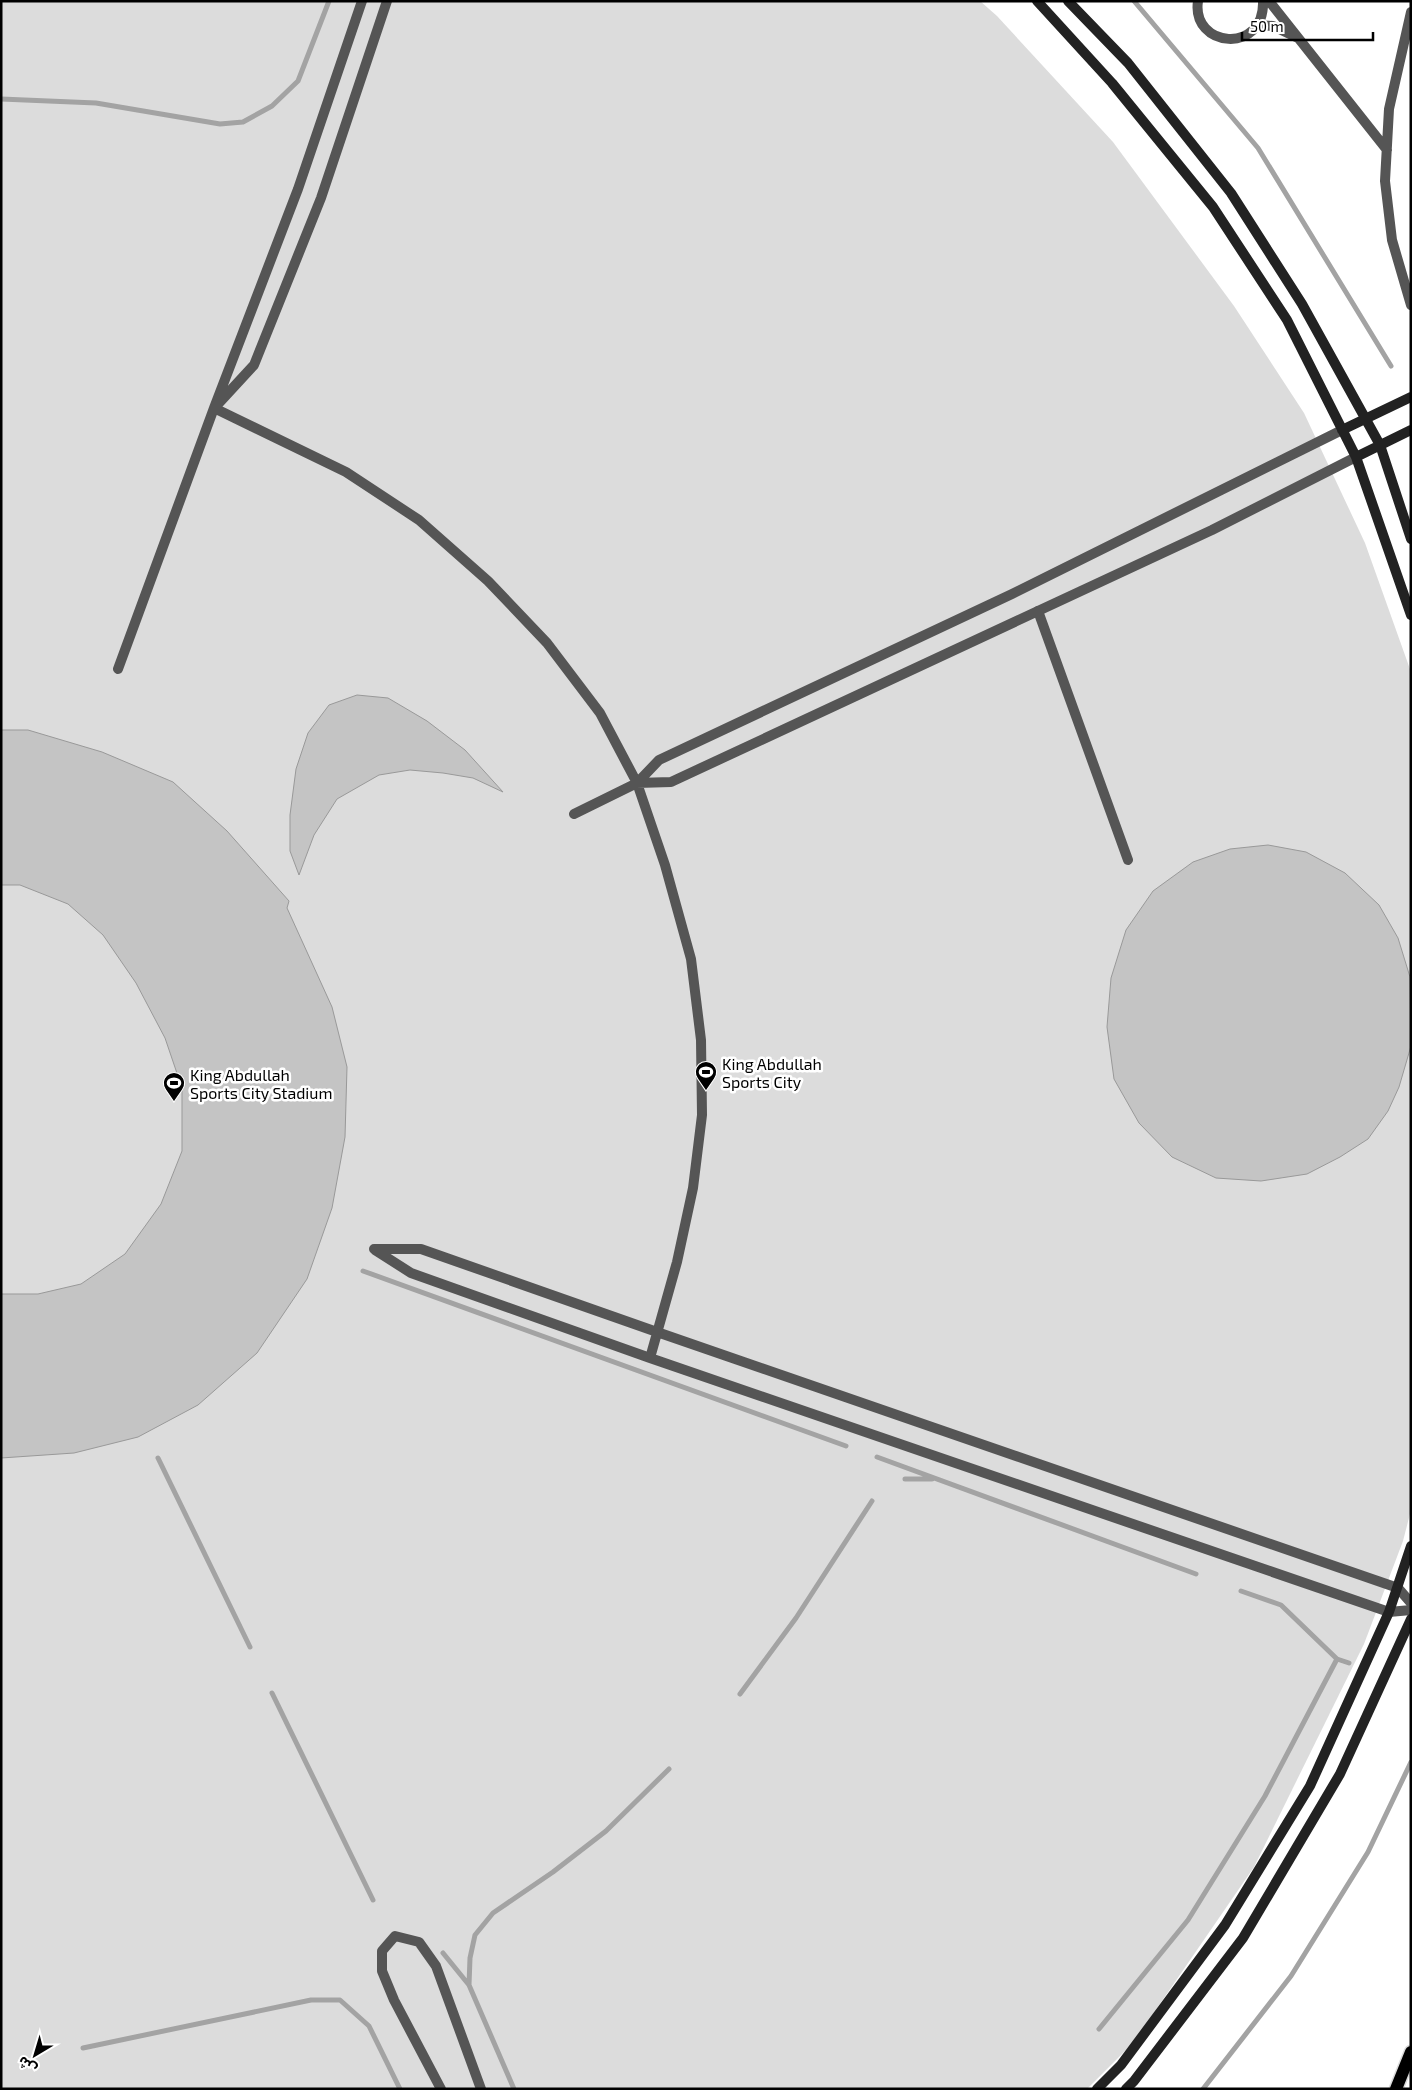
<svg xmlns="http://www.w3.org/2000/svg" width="1412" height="2090" font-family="'Exo 2','Noto Sans Arabic',sans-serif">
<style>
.green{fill:#dcdcdc}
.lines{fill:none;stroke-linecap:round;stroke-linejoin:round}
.stream{stroke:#a3a3a3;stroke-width:5}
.building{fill:#c4c4c4;stroke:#999}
.primary-casing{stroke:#dbdbdb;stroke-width:15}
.service{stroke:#555;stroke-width:10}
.minor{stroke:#555;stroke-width:10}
.secondary{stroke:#222;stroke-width:10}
.primary{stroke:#000;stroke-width:12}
.labels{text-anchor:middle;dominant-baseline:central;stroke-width:5;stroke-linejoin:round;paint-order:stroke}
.poi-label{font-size:16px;fill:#000;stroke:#fff;text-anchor:start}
</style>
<rect width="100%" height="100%" fill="#fff"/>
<path class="green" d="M 1,1 L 980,1 L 997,16 L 1113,142 L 1234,306 L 1304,413 L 1365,543 L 1411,672 L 1411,1510 L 1403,1541 L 1364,1644 L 1254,1867 L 1133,2043 L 1087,2089 L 1,2089 Z"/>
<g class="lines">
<path class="stream" d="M 1134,1 L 1258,148 L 1391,366
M 1,99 L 96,103 L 220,124 L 243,122 L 272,106 L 298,81 L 329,1
M 363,1271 L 846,1446
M 877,1457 L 1196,1574
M 158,1458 L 250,1647
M 905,1479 L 932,1479
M 1241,1591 L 1281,1605 L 1337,1659 L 1349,1663
M 272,1693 L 373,1900
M 740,1694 L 796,1618 L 872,1501
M 443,1953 L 469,1985 L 514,2089
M 469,1985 L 470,1958 L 475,1935 L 493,1913 L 553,1872 L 606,1831 L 669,1769
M 1099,2029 L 1188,1920 L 1265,1796 L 1337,1659
M 83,2048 L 311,2000 L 340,2000 L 369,2026 L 400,2089
M 1203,2089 L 1291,1976 L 1368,1852 L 1411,1762"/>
</g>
<path class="building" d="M 357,695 L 388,698 L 427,721 L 465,750 L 503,792 L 473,778 L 443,773 L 410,770 L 379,775 L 337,799 L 314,835 L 299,875 L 290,851 L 290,815 L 296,769 L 308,733 L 329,705 Z
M 1,730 L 28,730 L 102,752 L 173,782 L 227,831 L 289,901 L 287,908 L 332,1007 L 347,1067 L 345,1137 L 332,1208 L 307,1279 L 257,1353 L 198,1405 L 138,1437 L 74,1453 L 1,1458 L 1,1294 L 38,1294 L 81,1284 L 125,1254 L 161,1204 L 182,1151 L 182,1088 L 165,1038 L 136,983 L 103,935 L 68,904 L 20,885 L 1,885 Z
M 1268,845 L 1306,852 L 1345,873 L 1379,905 L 1398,938 L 1410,977 L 1411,1046 L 1399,1087 L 1388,1111 L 1368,1139 L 1340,1157 L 1307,1174 L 1261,1181 L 1216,1178 L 1172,1157 L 1139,1123 L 1114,1079 L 1107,1027 L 1111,978 L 1126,930 L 1153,891 L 1193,862 L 1230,849 Z"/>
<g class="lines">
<g class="primary-casing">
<path id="primary" d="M 1396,2089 L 1411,2052"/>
</g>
<path class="service" d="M 1198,1 C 1191,48 1265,55 1263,1
M 1269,1 L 1387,150
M 1411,12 L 1389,109 L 1385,181 L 1392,240 L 1411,305
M 1258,25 L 1273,26 L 1296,37
M 1038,611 L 1128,860"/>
<path class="minor" d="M 218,404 L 254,365 L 321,198 L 387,1
M 214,408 L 346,472 L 419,520 L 488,581 L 547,643 L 600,713 L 637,783 L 665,865 L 691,959 L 701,1040 L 702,1115 L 693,1188 L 677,1262 L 650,1358
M 118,669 L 214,408 L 298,189 L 362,1
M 637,783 L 671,782 L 1212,530 L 1356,457
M 574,814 L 637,783 L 659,760 L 1012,594 L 1342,430
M 374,1249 L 421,1249 L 657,1332 L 1398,1588 L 1411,1603
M 375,1250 L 411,1273 L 650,1358 L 1389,1612 L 1411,1610
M 441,2089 L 394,2000 L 382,1971 L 382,1951 L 395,1936 L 419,1942 L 436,1966 L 481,2089"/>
<path class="secondary" d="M 1037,1 L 1112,83 L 1213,207 L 1287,320 L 1356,457 L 1411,615
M 1068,1 L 1128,63 L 1231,193 L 1302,304 L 1380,445 L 1411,539
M 1342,430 L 1411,397
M 1356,457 L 1411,430
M 1097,2089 L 1121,2065 L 1225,1925 L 1310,1786 L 1389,1612 L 1411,1546
M 1126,2089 L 1134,2081 L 1243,1938 L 1340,1774 L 1411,1619"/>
<use href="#primary" class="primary"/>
</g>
<defs>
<g id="stadium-pin" transform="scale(1.125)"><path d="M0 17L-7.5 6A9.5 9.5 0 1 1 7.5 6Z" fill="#000" stroke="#fff"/><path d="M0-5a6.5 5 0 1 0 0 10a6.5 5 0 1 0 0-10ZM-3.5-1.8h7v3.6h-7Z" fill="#fff"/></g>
</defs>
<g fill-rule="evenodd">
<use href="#stadium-pin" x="706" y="1072"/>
<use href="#stadium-pin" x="174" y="1083"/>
</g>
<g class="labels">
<g class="poi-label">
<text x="722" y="1063">King Abdullah<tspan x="722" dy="18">Sports City</tspan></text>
<text x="190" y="1074">King Abdullah<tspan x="190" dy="18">Sports City Stadium</tspan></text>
</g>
</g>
<rect width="1412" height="2090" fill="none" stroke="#000000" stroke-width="5"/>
<g transform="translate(35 2055) rotate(218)" stroke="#ffffff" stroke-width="4" paint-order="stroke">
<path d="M0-4L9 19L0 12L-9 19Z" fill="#000000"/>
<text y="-8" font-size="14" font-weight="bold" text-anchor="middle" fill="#000000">ش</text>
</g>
<path d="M1242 32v8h131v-8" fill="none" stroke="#000000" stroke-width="2.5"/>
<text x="1250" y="32" font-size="15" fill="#000000" stroke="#ffffff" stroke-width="4" paint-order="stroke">50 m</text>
</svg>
